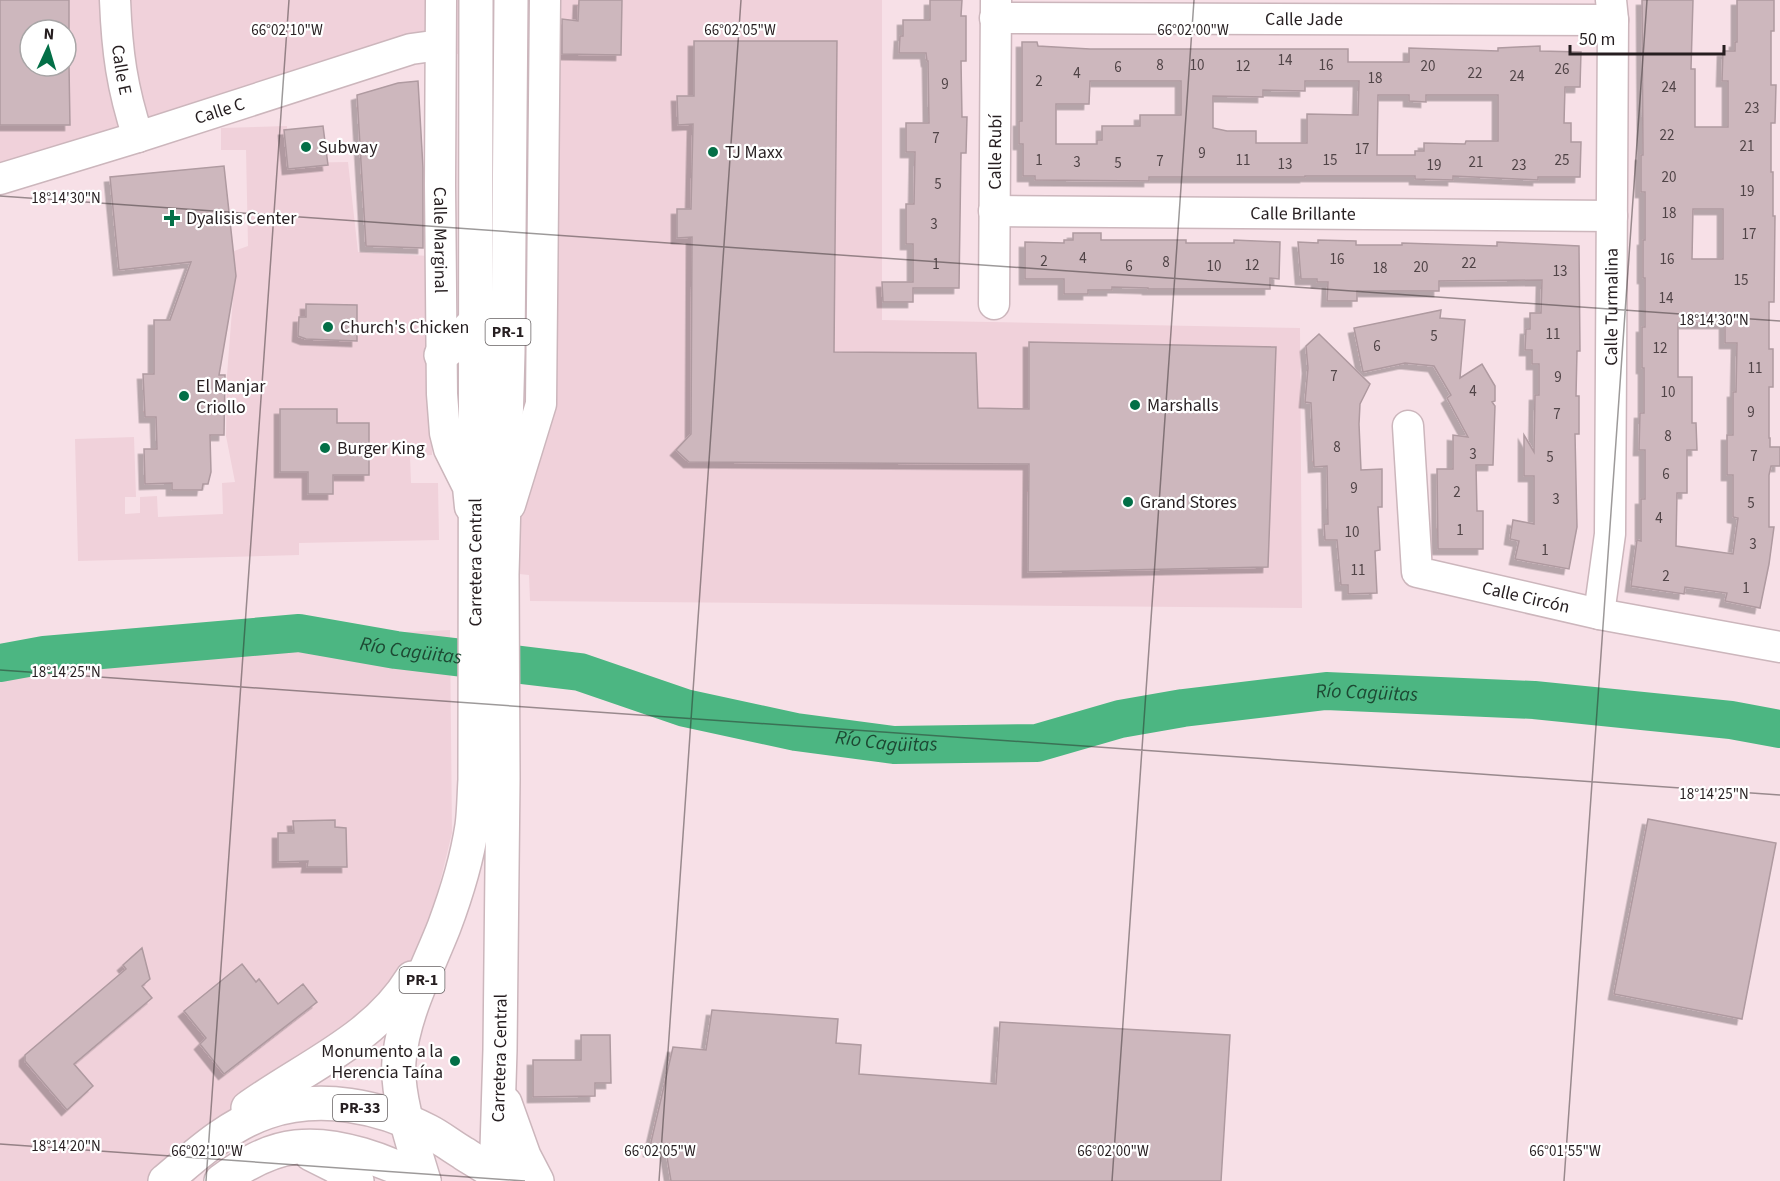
<svg xmlns="http://www.w3.org/2000/svg" width="1780" height="1181" font-family="'Source Sans 3',sans-serif">
<style>
.built{fill:#f0d1da;fill-rule:evenodd}
.lines{fill:none;stroke-linecap:round;stroke-linejoin:round}
.river{stroke:#4cb682;stroke-width:38}
.building{fill:#cdb7bd;stroke:#af9aa0;stroke-width:1.5;fill-rule:evenodd;filter:url(#shadow)}
.minor-casing{stroke:#ccb6bc;stroke-width:33}
.major-casing{stroke:#ccb6bc;stroke-width:36}
.minor{stroke:#fff;stroke-width:30}
.major{stroke:#fff;stroke-width:33}
.ticks{fill:none;stroke:#261e20;stroke-width:1.5;stroke-opacity:0.45}
.poi-dot{fill:#036f47;stroke:#fff;stroke-width:2}
.labels{text-anchor:middle;dominant-baseline:central;stroke-width:4.5;stroke-linejoin:round;paint-order:stroke}
.number-label{font-size:15px;fill:#504447}
.shield{fill:#fff;stroke:#676263;stroke-width:1.5}
.shield-label{font-size:16px;font-weight:bold;fill:#261e20}
.street-label{font-size:18px;fill:#261e20;stroke:#fff}
.poi-label{font-size:18px;fill:#261e20;stroke:#fff;text-anchor:start}
.water-label{font-size:20px;font-style:italic;fill:#1d4933;stroke:#fff}
.ticks-label{font-size:15px;text-anchor:middle;fill:#261e20;stroke:#fff;stroke-width:4.5;stroke-linejoin:round;paint-order:stroke}
</style>
<defs>
<filter id="shadow"><feDropShadow dx="-5.5" dy="5.5" stdDeviation="0" flood-color="#0004"/></filter>
</defs>
<rect width="100%" height="100%" fill="#f7e0e7"/>
<path class="built" d="M 0,0 L 494,0 L 493,64 L 436,48 L 0,182 ZM 30,30 L 66,30 L 66,66 L 30,66 Z
M 523,0 L 882,0 L 882,320 L 1300,328 L 1302,608 L 530,601 L 529,575 L 519,574 Z
M 287,126 L 288,163 L 348,162 L 358,252 L 429,256 L 432,455 L 410,456 L 411,483 L 438,483 L 439,540 L 299,543 L 299,555 L 78,561 L 75,439 L 134,437 L 136,497 L 125,497 L 125,514 L 140,513 L 140,497 L 157,496 L 158,517 L 223,514 L 222,483 L 235,482 L 226,436 L 227,375 L 234,285 L 234,251 L 248,246 L 246,150 L 221,150 L 221,128 Z
M 450,630 L 452,833 L 417,977 L 265,1099 L 194,1181 L 0,1181 L 0,656 L 20,649 Z"/>
<g class="lines">
<path class="river" id="s1" d="M 0,663 L 44,655 L 299,633 L 396,650 L 580,672 L 685,708 L 796,732 L 894,745 L 1037,743 L 1120,719 L 1183,708 L 1326,691 L 1534,700 L 1731,720 L 1780,729"/>
</g>
<path class="building" d="M 0,0 L 69,0 L 69,30 L 30,30 L 30,66 L 69,66 L 70,125 L 0,125 Z
M 579,0 L 622,0 L 621,55 L 562,54 L 562,19 L 578,21 Z
M 930,0 L 962,0 L 961,16 L 966,16 L 966,61 L 961,61 L 962,117 L 967,117 L 966,153 L 961,153 L 959,288 L 913,288 L 913,302 L 883,302 L 882,282 L 913,282 L 913,244 L 906,244 L 906,204 L 914,204 L 915,152 L 906,152 L 906,123 L 929,123 L 928,61 L 927,61 L 926,53 L 899,53 L 900,36 L 903,36 L 903,20 L 930,20 Z
M 1642,0 L 1693,0 L 1691,69 L 1695,69 L 1695,127 L 1728,127 L 1728,81 L 1722,81 L 1723,51 L 1735,51 L 1735,42 L 1737,42 L 1737,0 L 1774,0 L 1774,31 L 1771,31 L 1771,85 L 1776,85 L 1775,123 L 1771,123 L 1771,172 L 1773,172 L 1773,216 L 1775,216 L 1774,302 L 1769,302 L 1769,349 L 1773,349 L 1773,387 L 1769,387 L 1769,438 L 1770,438 L 1770,447 L 1780,447 L 1780,466 L 1771,466 L 1769,475 L 1769,527 L 1774,527 L 1769,564 L 1760,608 L 1725,601 L 1727,593 L 1685,587 L 1684,594 L 1631,586 L 1637,540 L 1641,541 L 1641,499 L 1645,499 L 1645,450 L 1639,450 L 1640,413 L 1644,413 L 1644,368 L 1642,368 L 1642,327 L 1645,327 L 1645,278 L 1643,278 L 1643,240 L 1645,240 L 1645,192 L 1641,192 L 1641,155 L 1643,155 ZM 1693,209 L 1723,209 L 1723,259 L 1692,259 ZM 1678,323 L 1725,323 L 1725,343 L 1737,343 L 1736,392 L 1733,392 L 1733,435 L 1727,435 L 1727,475 L 1733,475 L 1733,517 L 1738,518 L 1733,554 L 1676,546 L 1677,493 L 1687,493 L 1687,450 L 1697,450 L 1696,423 L 1692,423 L 1692,377 L 1678,377 Z
M 694,41 L 837,41 L 834,352 L 976,353 L 978,408 L 1029,409 L 1029,342 L 1276,347 L 1268,567 L 1028,572 L 1029,464 L 689,462 L 676,450 L 691,434 L 692,237 L 677,238 L 677,209 L 691,209 L 693,124 L 678,125 L 677,96 L 694,96 Z
M 1022,42 L 1037,42 L 1038,46 L 1090,49 L 1348,49 L 1348,62 L 1409,62 L 1409,48 L 1498,51 L 1498,48 L 1540,46 L 1540,51 L 1581,52 L 1580,87 L 1565,87 L 1564,123 L 1571,123 L 1571,142 L 1581,142 L 1580,177 L 1538,177 L 1538,180 L 1453,176 L 1453,180 L 1415,179 L 1415,176 L 1305,176 L 1305,177 L 1149,177 L 1149,181 L 1035,180 L 1035,176 L 1023,176 L 1023,144 L 1019,144 L 1019,121 L 1022,121 ZM 1090,81 L 1181,81 L 1181,115 L 1140,115 L 1140,126 L 1102,126 L 1102,140 L 1097,140 L 1097,144 L 1056,144 L 1056,104 L 1089,104 ZM 1305,81 L 1359,81 L 1358,115 L 1307,114 L 1307,143 L 1256,143 L 1256,131 L 1227,131 L 1213,128 L 1213,96 L 1263,97 L 1263,90 L 1305,91 ZM 1378,95 L 1409,95 L 1409,101 L 1426,102 L 1426,95 L 1498,95 L 1498,141 L 1466,141 L 1465,144 L 1424,143 L 1424,151 L 1415,151 L 1415,155 L 1377,155 Z
M 418,81 L 423,168 L 423,248 L 366,246 L 357,95 L 398,83 Z
M 323,126 L 328,165 L 288,169 L 284,130 Z
M 224,166 L 236,276 L 219,375 L 225,375 L 224,435 L 210,435 L 211,472 L 208,484 L 203,484 L 202,490 L 172,490 L 172,483 L 145,484 L 144,449 L 157,449 L 156,417 L 145,417 L 143,374 L 154,374 L 154,320 L 170,320 L 191,262 L 119,270 L 110,177 Z
M 1073,233 L 1101,233 L 1101,240 L 1186,240 L 1186,243 L 1234,243 L 1234,240 L 1280,242 L 1279,279 L 1270,278 L 1270,289 L 1148,289 L 1148,288 L 1112,287 L 1112,290 L 1088,290 L 1088,294 L 1064,294 L 1064,279 L 1025,279 L 1025,242 L 1064,243 L 1064,240 L 1073,240 Z
M 1318,240 L 1356,241 L 1356,245 L 1402,245 L 1402,243 L 1497,246 L 1497,242 L 1579,246 L 1580,351 L 1577,351 L 1576,396 L 1579,396 L 1579,434 L 1575,434 L 1577,527 L 1569,569 L 1515,559 L 1519,541 L 1510,539 L 1513,520 L 1534,524 L 1534,476 L 1524,476 L 1524,435 L 1534,452 L 1535,395 L 1539,395 L 1539,364 L 1532,364 L 1532,350 L 1525,350 L 1526,329 L 1530,329 L 1530,313 L 1541,313 L 1542,280 L 1439,281 L 1439,291 L 1357,291 L 1357,301 L 1327,301 L 1328,282 L 1317,282 L 1317,279 L 1301,279 L 1298,242 L 1318,243 Z
M 306,304 L 357,305 L 357,341 L 306,339 L 298,336 L 299,317 L 306,317 Z
M 1441,310 L 1440,318 L 1465,320 L 1460,378 L 1482,364 L 1495,386 L 1495,401 L 1492,402 L 1495,406 L 1493,465 L 1476,465 L 1477,511 L 1483,511 L 1483,549 L 1438,549 L 1437,469 L 1453,469 L 1453,435 L 1468,437 L 1447,398 L 1451,395 L 1434,366 L 1405,363 L 1363,372 L 1354,328 Z
M 1319,334 L 1370,384 L 1360,404 L 1359,424 L 1361,470 L 1382,469 L 1382,507 L 1378,507 L 1380,550 L 1375,551 L 1377,593 L 1348,594 L 1348,585 L 1341,585 L 1337,540 L 1325,540 L 1324,524 L 1328,524 L 1327,466 L 1314,467 L 1311,403 L 1305,402 L 1308,368 L 1306,346 Z
M 280,409 L 337,409 L 337,423 L 369,423 L 369,475 L 333,475 L 333,494 L 308,494 L 308,472 L 280,472 Z
M 1648,819 L 1776,843 L 1742,1019 L 1614,994 Z
M 335,820 L 335,827 L 346,828 L 347,867 L 307,867 L 308,861 L 278,862 L 278,833 L 294,833 L 293,821 Z
M 142,948 L 150,979 L 142,986 L 152,998 L 74,1064 L 93,1086 L 67,1110 L 25,1061 L 25,1055 L 126,969 L 123,965 Z
M 242,964 L 256,982 L 259,979 L 278,1004 L 303,984 L 317,1002 L 224,1074 L 200,1044 L 206,1038 L 184,1011 Z
M 712,1010 L 838,1019 L 836,1043 L 861,1045 L 859,1074 L 996,1084 L 1000,1022 L 1230,1035 L 1221,1181 L 671,1181 L 666,1151 L 649,1151 L 673,1047 L 706,1050 Z
M 581,1035 L 610,1035 L 611,1083 L 595,1083 L 595,1096 L 533,1097 L 533,1060 L 581,1060 Z"/>
<g class="lines">
<g class="minor-casing">
<g id="minor">
<path id="s2" d="M 115,0 C 117,52 122,88 138,137"/>
<path id="s3" d="M 441,0 L 440,185 L 442,394 L 445,433 L 449,449 L 468,487 L 470,507"/>
<path id="s4" d="M 995,18 L 1613,20"/>
<path id="s5" d="M 0,179 L 138,137 L 411,49 L 440,45"/>
<path id="s6" d="M 994,211 L 1612,216"/>
<path id="s7" d="M 994,304 L 996,0"/>
<path id="s8" d="M 1408,426 L 1417,572 L 1599,614 L 1780,647"/>
<path d="M 510,505 L 541,404 L 545,0"/>
<path id="s9" d="M 1599,614 L 1610,534 L 1613,20 L 1611,0"/>
</g>
</g>
<g class="major-casing">
<g id="major">
<path d="M 441,355 L 452,347 L 476,321"/>
<path d="M 505,1103 L 524,1156 L 537,1181"/>
<path d="M 248,1108 C 305,1067 375,1039 412,978"/>
<path d="M 311,1154 L 335,1166 L 357,1181"/>
<path d="M 165,1181 C 196,1155 228,1125 267,1112 C 320,1094 380,1106 428,1131 C 440,1137 451,1146 463,1153 C 477,1162 492,1170 505,1181"/>
<path d="M 221,1181 C 243,1165 268,1150 296,1147 C 337,1142 388,1161 424,1181"/>
<path id="s10" d="M 424,1181 C 414,1147 396,1096 399,1061 C 403,1014 427,970 444,927 C 456,895 467,859 472,826 C 474,811 474,795 475,780 L 476,0"/>
<path id="s11" d="M 496,1181 L 500,1050 L 503,779 L 502,574 L 508,352 L 511,0"/>
</g>
</g>
<use href="#minor" class="minor"/>
<use href="#major" class="major"/>
</g>
<path class="ticks" d="M 0,196 L 1780,321M 0,670 L 1780,795M 0,1144 L 525,1181M 206,1181 L 289,0M 659,1181 L 741,0M 1112,1181 L 1194,0M 1564,1181 L 1647,0"/>
<g class="poi-dot">
<circle cx="306" cy="147" r="6"/>
<circle cx="713" cy="152" r="6"/>
<path d="M169 209h6v6h6v6h-6v6h-6v-6h-6v-6h6z"/>
<circle cx="328" cy="327" r="6"/>
<circle cx="184" cy="396" r="6"/>
<circle cx="1135" cy="405" r="6"/>
<circle cx="325" cy="448" r="6"/>
<circle cx="1128" cy="502" r="6"/>
<circle cx="455" cy="1061" r="6"/>
</g>
<g class="labels">
<g class="number-label">
<text x="1285" y="60">14</text>
<text x="1160" y="65">8</text>
<text x="1197" y="65">10</text>
<text x="1326" y="65">16</text>
<text x="1243" y="66">12</text>
<text x="1428" y="66">20</text>
<text x="1118" y="67">6</text>
<text x="1562" y="69">26</text>
<text x="1077" y="73">4</text>
<text x="1475" y="73">22</text>
<text x="1517" y="76">24</text>
<text x="1375" y="78">18</text>
<text x="1039" y="81">2</text>
<text x="945" y="84">9</text>
<text x="1669" y="87">24</text>
<text x="1752" y="108">23</text>
<text x="1667" y="135">22</text>
<text x="936" y="138">7</text>
<text x="1747" y="146">21</text>
<text x="1362" y="149">17</text>
<text x="1202" y="153">9</text>
<text x="1039" y="160">1</text>
<text x="1243" y="160">11</text>
<text x="1330" y="160">15</text>
<text x="1562" y="160">25</text>
<text x="1160" y="161">7</text>
<text x="1077" y="162">3</text>
<text x="1476" y="162">21</text>
<text x="1118" y="163">5</text>
<text x="1285" y="164">13</text>
<text x="1434" y="165">19</text>
<text x="1519" y="165">23</text>
<text x="1669" y="177">20</text>
<text x="938" y="184">5</text>
<text x="1747" y="191">19</text>
<text x="1669" y="213">18</text>
<text x="934" y="224">3</text>
<text x="1749" y="234">17</text>
<text x="1083" y="258">4</text>
<text x="1337" y="259">16</text>
<text x="1667" y="259">16</text>
<text x="1044" y="261">2</text>
<text x="1166" y="262">8</text>
<text x="1469" y="263">22</text>
<text x="936" y="264">1</text>
<text x="1252" y="265">12</text>
<text x="1129" y="266">6</text>
<text x="1214" y="266">10</text>
<text x="1421" y="267">20</text>
<text x="1380" y="268">18</text>
<text x="1560" y="271">13</text>
<text x="1741" y="280">15</text>
<text x="1666" y="298">14</text>
<text x="1553" y="334">11</text>
<text x="1434" y="336">5</text>
<text x="1377" y="346">6</text>
<text x="1660" y="348">12</text>
<text x="1755" y="368">11</text>
<text x="1334" y="376">7</text>
<text x="1558" y="377">9</text>
<text x="1473" y="391">4</text>
<text x="1668" y="392">10</text>
<text x="1751" y="412">9</text>
<text x="1557" y="414">7</text>
<text x="1668" y="436">8</text>
<text x="1337" y="447">8</text>
<text x="1473" y="454">3</text>
<text x="1754" y="456">7</text>
<text x="1550" y="457">5</text>
<text x="1666" y="474">6</text>
<text x="1354" y="488">9</text>
<text x="1457" y="492">2</text>
<text x="1556" y="499">3</text>
<text x="1751" y="503">5</text>
<text x="1659" y="518">4</text>
<text x="1460" y="530">1</text>
<text x="1352" y="532">10</text>
<text x="1753" y="544">3</text>
<text x="1545" y="550">1</text>
<text x="1358" y="570">11</text>
<text x="1666" y="576">2</text>
<text x="1746" y="588">1</text>
</g>
<g class="shield">
<rect x="485.5" y="319" width="45" height="26" rx="4.5"/>
<rect x="399.5" y="967" width="45" height="26" rx="4.5"/>
<rect x="333" y="1095" width="54" height="26" rx="4.5"/>
</g>
<g class="shield-label">
<text x="508" y="332">PR-1</text>
<text x="422" y="980">PR-1</text>
<text x="360" y="1108">PR-33</text>
</g>
<g class="street-label">
<text stroke="none"><textPath href="#s4" startOffset="309">Calle Jade</textPath></text>
<text stroke="none"><textPath href="#s2" startOffset="70">Calle E</textPath></text>
<text stroke="none"><textPath href="#s5" startOffset="230">Calle C</textPath></text>
<text stroke="none"><textPath href="#s7" startOffset="152">Calle Rubí</textPath></text>
<text stroke="none"><textPath href="#s6" startOffset="309">Calle Brillante</textPath></text>
<text stroke="none"><textPath href="#s3" startOffset="240">Calle Marginal</textPath></text>
<text stroke="none"><textPath href="#s9" startOffset="308">Calle Turmalina</textPath></text>
<text stroke="none"><textPath href="#s10" startOffset="634">Carretera Central</textPath></text>
<text stroke="none"><textPath href="#s8" startOffset="258">Calle Circón</textPath></text>
<text stroke="none"><textPath href="#s11" startOffset="123">Carretera Central</textPath></text>
</g>
<g class="poi-label">
<text x="318" y="147">Subway</text>
<text x="725" y="152">TJ Maxx</text>
<text x="186" y="218">Dyalisis Center</text>
<text x="340" y="327">Church's Chicken</text>
<text x="196" y="386">El Manjar<tspan x="196" dy="21">Criollo</tspan></text>
<text x="1147" y="405">Marshalls</text>
<text x="337" y="448">Burger King</text>
<text x="1140" y="502">Grand Stores</text>
<text x="443" y="1051" text-anchor="end">Monumento a la<tspan x="443" dy="21">Herencia Taína</tspan></text>
</g>
<g class="water-label">
<text stroke="none"><textPath href="#s1" startOffset="414">Río Cagüitas</textPath></text>
<text stroke="none"><textPath href="#s1" startOffset="1386">Río Cagüitas</textPath></text>
<text stroke="none"><textPath href="#s1" startOffset="900">Río Cagüitas</textPath></text>
</g>
</g>
<g class="ticks-label">
<text x="287" y="35">66°02'10"W</text>
<text x="740" y="35">66°02'05"W</text>
<text x="1193" y="35">66°02'00"W</text>
<text x="66" y="203">18°14'30"N</text>
<text x="1714" y="325">18°14'30"N</text>
<text x="66" y="677">18°14'25"N</text>
<text x="1714" y="799">18°14'25"N</text>
<text x="66" y="1151">18°14'20"N</text>
<text x="207" y="1156">66°02'10"W</text>
<text x="660" y="1156">66°02'05"W</text>
<text x="1113" y="1156">66°02'00"W</text>
<text x="1565" y="1156">66°01'55"W</text>
</g>
<g transform="translate(48 48) rotate(4)"><circle r="28" fill="#ffffff" stroke="#a8a5a6" stroke-width="1.5"/>
<path d="M0-4.5L10 22L0 15L-10 22Z" fill="#036f47"/>
<text y="-9" font-size="16" font-weight="bold" text-anchor="middle" fill="#261e20">N</text>
</g>
<path d="M1570 45v9h154v-9" fill="none" stroke="#261e20" stroke-width="3"/>
<text x="1579" y="45" font-size="18" fill="#261e20" stroke="#ffffff" stroke-width="4.5" paint-order="stroke">50 m</text>
</svg>
